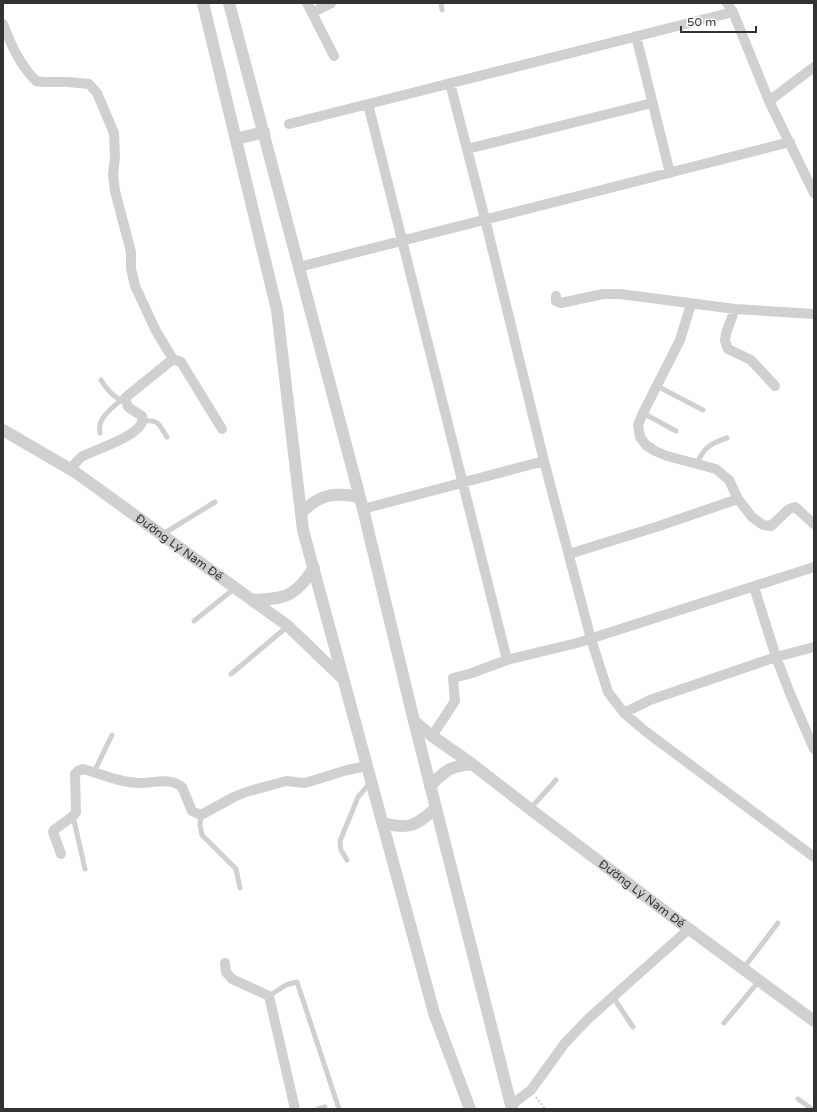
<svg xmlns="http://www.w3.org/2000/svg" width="817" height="1112" font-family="'Varela Round',sans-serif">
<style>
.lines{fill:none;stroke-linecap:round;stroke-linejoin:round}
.path{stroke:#cdcdcd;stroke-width:2;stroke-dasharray:2 2;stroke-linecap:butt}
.service{stroke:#d0d0d0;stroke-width:5}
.minor{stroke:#d0d0d0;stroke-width:10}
.tertiary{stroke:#d0d0d0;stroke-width:12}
.labels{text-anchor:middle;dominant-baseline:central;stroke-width:4;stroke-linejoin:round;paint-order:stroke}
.street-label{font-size:12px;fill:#333;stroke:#fff}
</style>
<rect width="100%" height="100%" fill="#fff"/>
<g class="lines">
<path class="path" d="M 536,1097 L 545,1109"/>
<path class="service" d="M 441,3 L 442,10
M 101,380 C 106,389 114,397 124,402
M 657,386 L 703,410
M 643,413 L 676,431
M 143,421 C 159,419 159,425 167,437
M 100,433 C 97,418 111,409 121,400
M 697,464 C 703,448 711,443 727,438
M 163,534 L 215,502
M 194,621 L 235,588
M 231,674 L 288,626
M 94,772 L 112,735
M 530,809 L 556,780
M 201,815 L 200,825 L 202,835 L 236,869 L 240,888
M 73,816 L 85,869
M 347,860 L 341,850 L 340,841 L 358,797 L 371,782
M 743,969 L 778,923
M 269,996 L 286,985 L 297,982 L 339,1109
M 613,997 L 633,1027
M 724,1023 L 759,981
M 798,1099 L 812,1109
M 318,1109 L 325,1107"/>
<path class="minor" d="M 307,3 L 334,56
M 727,3 L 733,12 L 769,101 L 814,193
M 312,13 L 331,3
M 3,24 C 11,45 20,65 36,81 L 43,82 L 68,82 L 89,84 L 97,93 L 114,133 L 115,157 L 113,175 L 115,191 L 131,252 L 131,268 L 135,286 L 156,331 L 173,359 L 181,362 L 222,429
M 636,36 L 670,173
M 450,83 L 485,219 L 544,461 L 591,639 L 608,692 L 624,713 L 645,731 L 814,857
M 769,101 L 814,67
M 368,104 L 507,660
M 289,124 L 733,12
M 467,149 L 652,103
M 299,267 L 790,142
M 556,296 L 556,301 L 561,303 L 603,294 L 620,294 L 735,309 L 814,314
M 691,304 L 680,340 L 643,413 L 638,425 L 640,437 L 646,445 L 655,451 L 667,456 L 716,469 L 729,480 L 738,499 L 752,517 L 763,525 L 771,526 L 789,509 L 795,507 L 814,524
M 735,309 L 726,333 L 725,341 L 728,349 L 751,360 L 775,386
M 70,470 C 74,465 78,459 83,456 C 96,449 148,434 142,416 L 128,407 L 125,398 L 173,359
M 363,509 L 544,461
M 569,554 L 656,527 L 738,499
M 754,587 L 776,657 L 791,696 L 814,749
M 624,713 L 650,700 L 776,657 L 814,647
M 432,736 L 455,701 L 453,678 L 469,674 L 507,660 L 577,643 L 814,567
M 61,854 L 53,832 L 54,830 L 73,816 L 76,812 L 75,774 L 78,771 L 83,769 C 101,774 121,783 140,783 C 154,783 170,777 182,787 L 192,811 L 201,815 L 234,797 L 246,792 L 286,781 L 305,783 L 347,770 L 367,766
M 225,963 L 226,972 L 232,979 L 269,996 L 295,1109
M 511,1105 L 531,1090 L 565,1043 L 589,1018 L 689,929"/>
<g class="tertiary">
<path d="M 203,3 L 277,310 L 303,530 L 434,1013 L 470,1109"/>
<path d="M 229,3 L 363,509 L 414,721 L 512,1109"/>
<path d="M 236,139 L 264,132"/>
<path id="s1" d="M 3,430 L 75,472 L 288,626 L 343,679"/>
<path d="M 301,513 C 320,494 334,492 359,497"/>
<path d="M 252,600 C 285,599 295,597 314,568"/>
<path id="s2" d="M 414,721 L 432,736 L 472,764 L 530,809 L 666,912 L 814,1021"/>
<path d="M 430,786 C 447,769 449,767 472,764"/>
<path d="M 383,823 C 409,830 416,826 436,808"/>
</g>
</g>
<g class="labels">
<g class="street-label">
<text stroke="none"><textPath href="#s1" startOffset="212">Đường Lý Nam Đế</textPath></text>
<text stroke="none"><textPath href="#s2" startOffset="286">Đường Lý Nam Đế</textPath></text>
</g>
</g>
<rect width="817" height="1112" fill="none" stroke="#333333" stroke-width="8"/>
<path d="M681 26v6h75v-6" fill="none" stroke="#333333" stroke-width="2"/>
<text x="687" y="26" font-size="12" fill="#333333" stroke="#ffffff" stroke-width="3" paint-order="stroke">50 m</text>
</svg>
